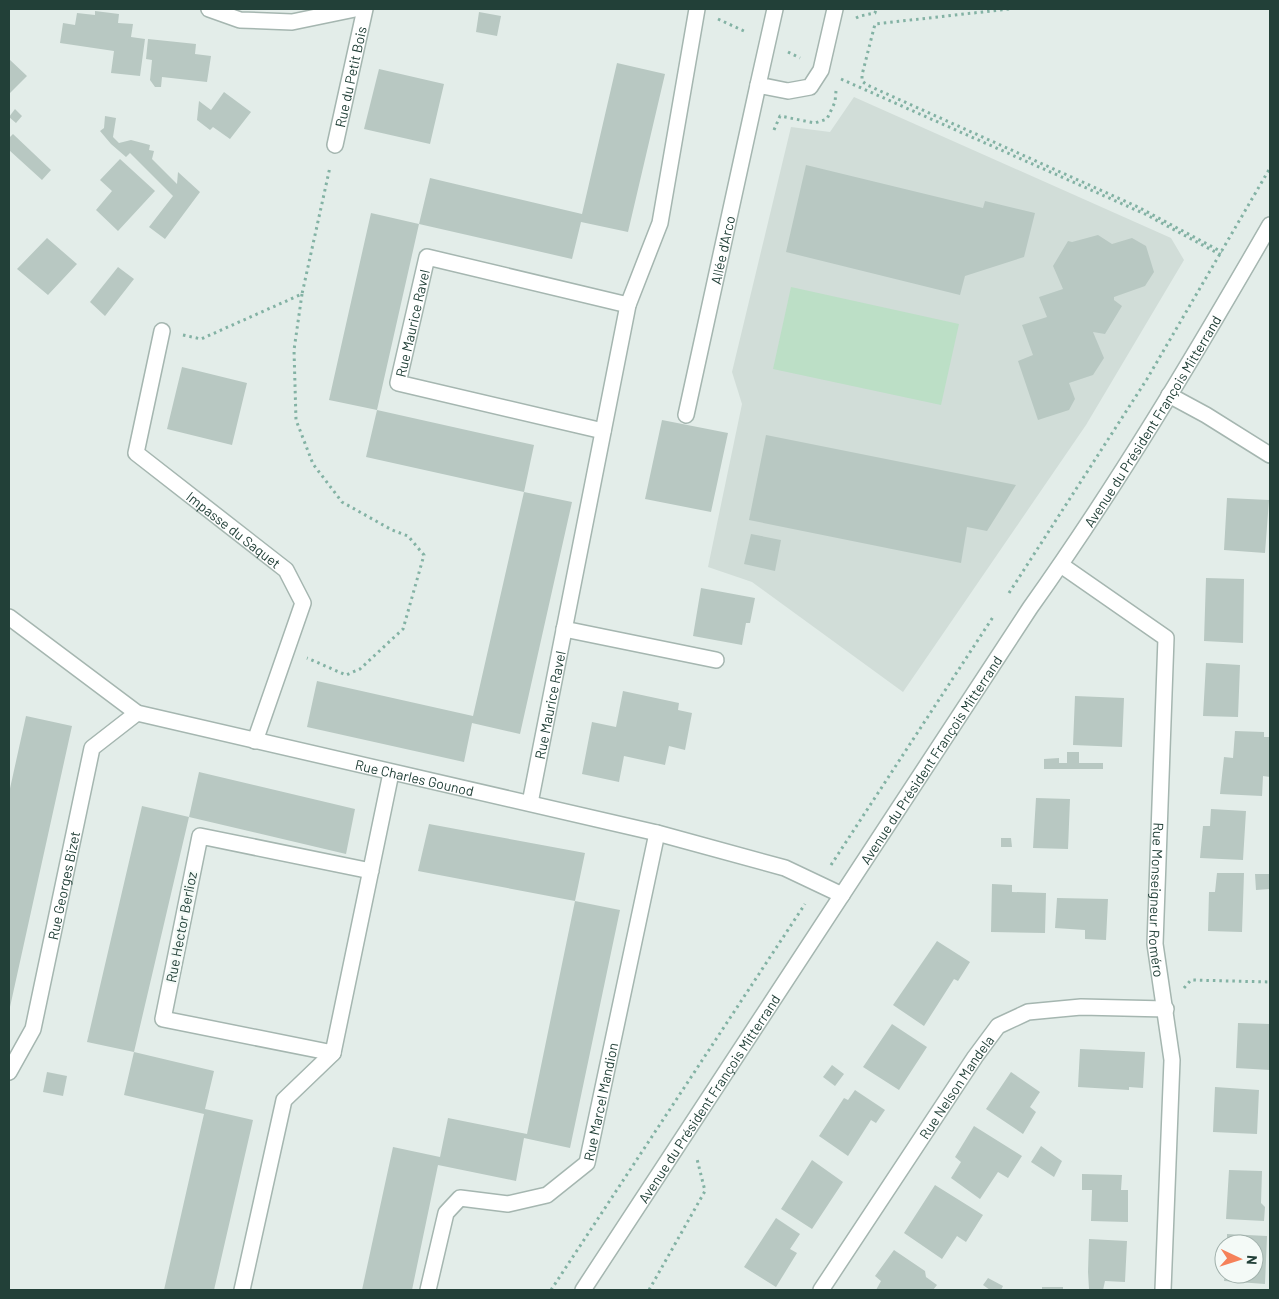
<svg xmlns="http://www.w3.org/2000/svg" width="1279" height="1299" font-family="Barlow,sans-serif">
<style>
.built{fill:#d1ddd8}
.green{fill:#bcdfc6}
.building{fill:#b8c8c2}
.lines{fill:none;stroke-linecap:round;stroke-linejoin:round}
.service-casing{stroke:#a5b6b0;stroke-width:18}
.minor-casing{stroke:#a5b6b0;stroke-width:18}
.tertiary-casing{stroke:#a5b6b0;stroke-width:18}
.path{stroke:#83b2a4;stroke-width:3;stroke-dasharray:2.5 4;stroke-linecap:butt}
.service{stroke:#fff;stroke-width:15}
.minor{stroke:#fff;stroke-width:15}
.tertiary{stroke:#fff;stroke-width:15}
.labels{text-anchor:middle;dominant-baseline:central;stroke-width:4.5;stroke-linejoin:round;paint-order:stroke}
.street-label{font-size:14px;fill:#224038;stroke:#f4faf7}
</style>
<rect width="100%" height="100%" fill="#e3ede9"/>
<path class="built" d="M 854,97 L 1171,238 L 1184,260 L 1086,425 L 903,692 L 752,582 L 708,567 L 742,404 L 732,372 L 791,127 L 830,132 Z"/>
<path class="green" d="M 791,287 L 959,324 L 941,405 L 773,369 Z"/>
<path class="building" d="M 95,11 L 119,14 L 118,23 L 133,24 L 131,37 L 145,39 L 140,76 L 111,73 L 114,51 L 60,43 L 63,23 L 75,25 L 77,13 L 95,15 Z
M 479,12 L 501,16 L 497,36 L 476,32 Z
M 148,39 L 196,44 L 195,54 L 211,56 L 207,82 L 162,77 L 161,87 L 155,87 L 150,80 L 152,60 L 146,59 Z
M 9,59 L 27,76 L 9,94 Z
M 617,63 L 665,74 L 628,232 L 581,222 L 572,259 L 419,224 L 430,178 L 582,214 Z
M 379,69 L 444,84 L 430,144 L 364,129 Z
M 224,92 L 251,112 L 230,139 L 213,127 L 210,130 L 197,120 L 199,101 L 211,110 Z
M 15,109 L 22,116 L 16,123 L 9,117 Z
M 105,116 L 116,118 L 113,137 L 119,143 L 131,140 L 150,145 L 149,150 L 154,151 L 152,159 L 177,184 L 178,172 L 200,192 L 165,239 L 149,227 L 173,196 L 130,153 L 126,157 L 111,144 L 100,131 L 104,128 Z
M 13,134 L 51,170 L 42,180 L 9,150 L 9,138 Z
M 120,159 L 155,191 L 118,231 L 96,210 L 112,191 L 100,180 Z
M 806,165 L 983,208 L 985,201 L 1035,213 L 1024,257 L 965,276 L 960,295 L 786,252 Z
M 371,213 L 419,224 L 377,410 L 329,400 Z
M 1098,235 L 1112,244 L 1132,238 L 1146,246 L 1154,272 L 1145,286 L 1114,297 L 1114,300 L 1122,306 L 1105,334 L 1093,332 L 1104,358 L 1093,375 L 1069,383 L 1075,399 L 1069,410 L 1038,420 L 1018,361 L 1033,355 L 1022,325 L 1047,317 L 1039,297 L 1063,289 L 1053,266 L 1068,241 L 1072,242 Z
M 47,238 L 77,264 L 48,295 L 17,269 Z
M 118,267 L 134,279 L 105,316 L 90,302 Z
M 182,367 L 247,383 L 232,445 L 167,429 Z
M 377,410 L 534,445 L 524,492 L 572,502 L 520,734 L 472,723 L 464,762 L 307,727 L 317,681 L 473,716 L 524,492 L 366,457 Z
M 662,420 L 728,433 L 711,512 L 645,499 Z
M 766,435 L 1016,485 L 987,531 L 967,527 L 961,563 L 749,520 Z
M 1227,498 L 1269,500 L 1265,553 L 1224,550 Z
M 751,534 L 781,540 L 775,571 L 744,564 Z
M 1206,578 L 1244,579 L 1243,643 L 1204,641 Z
M 701,588 L 755,598 L 750,623 L 746,623 L 742,645 L 693,636 Z
M 1206,663 L 1240,665 L 1238,717 L 1203,716 Z
M 623,691 L 679,703 L 678,710 L 692,713 L 685,750 L 669,746 L 665,765 L 624,756 L 619,782 L 582,774 L 592,722 L 616,727 Z
M 1075,696 L 1124,698 L 1122,747 L 1073,745 Z
M 26,716 L 72,726 L 10,1007 L 9,793 Z
M 1235,731 L 1264,732 L 1264,737 L 1270,737 L 1270,777 L 1263,776 L 1262,796 L 1220,794 L 1224,757 L 1233,758 Z
M 1067,752 L 1079,752 L 1079,763 L 1103,763 L 1103,769 L 1044,769 L 1044,759 L 1059,758 L 1059,763 L 1067,763 Z
M 199,772 L 355,809 L 346,854 L 189,817 Z
M 1036,798 L 1070,799 L 1068,849 L 1033,848 Z
M 142,806 L 189,817 L 134,1052 L 214,1071 L 205,1109 L 253,1120 L 214,1290 L 164,1290 L 204,1114 L 124,1095 L 134,1052 L 87,1042 Z
M 1211,809 L 1246,811 L 1243,860 L 1200,858 L 1203,826 L 1210,826 Z
M 429,824 L 585,853 L 575,901 L 620,910 L 570,1148 L 524,1138 L 516,1181 L 438,1165 L 412,1290 L 362,1290 L 393,1147 L 440,1157 L 448,1118 L 527,1134 L 575,901 L 418,871 Z
M 1001,838 L 1011,838 L 1012,847 L 1001,847 Z
M 1217,873 L 1244,873 L 1242,932 L 1208,931 L 1209,892 L 1215,892 Z
M 1255,874 L 1270,874 L 1270,889 L 1256,890 Z
M 992,884 L 1012,885 L 1012,892 L 1046,893 L 1045,933 L 991,932 Z
M 1057,898 L 1108,899 L 1106,940 L 1085,939 L 1085,930 L 1055,928 Z
M 937,941 L 970,962 L 958,981 L 954,979 L 924,1026 L 893,1005 Z
M 1238,1023 L 1270,1024 L 1270,1070 L 1236,1068 Z
M 892,1024 L 927,1047 L 899,1090 L 863,1067 Z
M 1080,1049 L 1145,1052 L 1143,1088 L 1129,1087 L 1129,1090 L 1078,1087 Z
M 832,1065 L 844,1074 L 835,1086 L 823,1077 Z
M 47,1072 L 67,1076 L 63,1096 L 43,1092 Z
M 1011,1072 L 1040,1092 L 1030,1107 L 1036,1112 L 1023,1134 L 986,1109 Z
M 1215,1087 L 1259,1090 L 1257,1134 L 1213,1132 Z
M 855,1090 L 885,1110 L 876,1123 L 871,1120 L 848,1156 L 819,1136 L 844,1098 L 848,1100 Z
M 974,1126 L 1022,1156 L 1008,1178 L 998,1172 L 980,1199 L 951,1178 L 961,1162 L 955,1157 Z
M 1041,1146 L 1062,1161 L 1054,1177 L 1031,1162 Z
M 812,1160 L 843,1182 L 812,1229 L 781,1209 Z
M 1229,1170 L 1262,1171 L 1261,1203 L 1265,1207 L 1264,1221 L 1226,1219 Z
M 1082,1174 L 1122,1175 L 1121,1190 L 1128,1190 L 1128,1222 L 1091,1221 L 1092,1190 L 1082,1190 Z
M 935,1185 L 983,1215 L 966,1242 L 957,1236 L 942,1259 L 904,1233 Z
M 776,1218 L 800,1234 L 790,1249 L 797,1253 L 776,1287 L 744,1267 Z
M 1227,1234 L 1267,1236 L 1265,1284 L 1224,1281 L 1225,1274 L 1254,1274 L 1254,1244 L 1227,1244 Z
M 1089,1239 L 1127,1241 L 1125,1282 L 1105,1281 L 1103,1290 L 1089,1289 L 1088,1272 Z
M 894,1250 L 925,1271 L 926,1277 L 937,1285 L 933,1290 L 876,1290 L 881,1281 L 875,1276 Z
M 988,1278 L 1003,1286 L 1001,1290 L 990,1290 L 983,1285 Z
M 1042,1287 L 1063,1287 L 1063,1290 L 1042,1290 Z"/>
<g class="lines">
<g class="service-casing">
<g id="service">
<path d="M 775,9 L 758,85 L 788,91 L 810,87 L 821,70 L 835,9"/>
<path id="s1" d="M 335,145 L 365,9"/>
<path id="s2" d="M 686,415 L 758,85"/>
<path d="M 371,871 L 200,836 L 163,1019 L 333,1053 L 391,773"/>
<path id="s3" d="M 428,1290 L 446,1213 L 460,1198 L 508,1204 L 547,1195 L 587,1163 L 657,833"/>
</g>
</g>
<g class="minor-casing">
<g id="minor">
<path d="M 209,9 L 240,20 L 292,22 L 355,9"/>
<path id="s4" d="M 162,331 L 136,453 L 286,570 L 303,603 L 255,741"/>
<path d="M 1169,395 L 1206,415 L 1270,455"/>
<path id="s5" d="M 603,431 L 398,383 L 427,257 L 628,305"/>
<path id="s6" d="M 1061,565 L 1166,638 L 1155,944 L 1172,1060 L 1163,1290"/>
<path id="s7" d="M 9,617 L 137,713 L 657,833 L 785,868 L 842,895"/>
<path d="M 564,629 L 716,660"/>
<path id="s8" d="M 530,803 L 628,305 L 660,223 L 697,9"/>
<path id="s9" d="M 9,1072 L 33,1029 L 92,748 L 137,713"/>
<path d="M 242,1290 L 284,1100 L 333,1053"/>
<path id="s10" d="M 821,1290 L 975,1057 L 998,1026 L 1028,1012 L 1081,1007 L 1166,1009"/>
</g>
</g>
<g class="tertiary-casing">
<g id="tertiary">
<path id="s11" d="M 583,1290 L 1030,608 C 1117,486 1195,355 1270,225"/>
</g>
</g>
<path class="path" d="M 1009,9 L 875,24 L 862,75 L 862,81 L 867,85 L 1138,207 L 1222,252
M 856,18 L 860,16 L 875,13 L 876,9
M 718,19 L 746,32
M 788,52 L 800,58
M 841,79 L 1145,214 L 1221,255
M 774,130 L 780,116 L 815,123 L 827,119 L 835,102 L 836,91
M 302,294 L 294,350 L 296,420 L 313,464 L 342,502 L 392,530 L 408,536 L 424,555 L 403,629 L 360,669 L 346,675 L 307,658
M 183,335 L 201,339 L 302,294 L 330,167
M 1009,593 L 1147,379 L 1270,168
M 831,865 L 993,617
M 1184,988 L 1191,980 L 1270,982
M 551,1290 L 805,904
M 649,1290 L 705,1191 L 697,1159"/>
<use href="#service" class="service"/>
<use href="#minor" class="minor"/>
<use href="#tertiary" class="tertiary"/>
</g>
<g class="labels">
<g class="street-label">
<text stroke="none"><textPath href="#s1" startOffset="70">Rue du Petit Bois</textPath></text>
<text stroke="none"><textPath href="#s2" startOffset="169">Allée d'Arco</textPath></text>
<text stroke="none"><textPath href="#s5" startOffset="272">Rue Maurice Ravel</textPath></text>
<text stroke="none"><textPath href="#s11" startOffset="1039">Avenue du Président François Mitterrand</textPath></text>
<text stroke="none"><textPath href="#s4" startOffset="249">Impasse du Saquet</textPath></text>
<text stroke="none"><textPath href="#s8" startOffset="100">Rue Maurice Ravel</textPath></text>
<text stroke="none"><textPath href="#s11" startOffset="634">Avenue du Président François Mitterrand</textPath></text>
<text stroke="none"><textPath href="#s7" startOffset="445">Rue Charles Gounod</textPath></text>
<text stroke="none"><textPath href="#s9" startOffset="196">Rue Georges Bizet</textPath></text>
<text stroke="none"><textPath href="#s6" startOffset="390">Rue Monseigneur Roméro</textPath></text>
<text transform="translate(181 927) rotate(-79)">Rue Hector Berlioz</text>
<text stroke="none"><textPath href="#s10" startOffset="244">Rue Nelson Mandela</textPath></text>
<text stroke="none"><textPath href="#s11" startOffset="229">Avenue du Président François Mitterrand</textPath></text>
<text stroke="none"><textPath href="#s3" startOffset="302">Rue Marcel Mandion</textPath></text>
</g>
</g>
<rect width="1279" height="1299" fill="none" stroke="#224038" stroke-width="20"/>
<g transform="translate(1239 1259) rotate(94)"><circle r="24" fill="#f4faf7" stroke="#a0b0ab"/>
<path d="M0-4L9 19L0 12L-9 19Z" fill="#f58159"/>
<text y="-8" font-size="14" font-weight="bold" text-anchor="middle" fill="#224038">N</text>
</g>
</svg>
